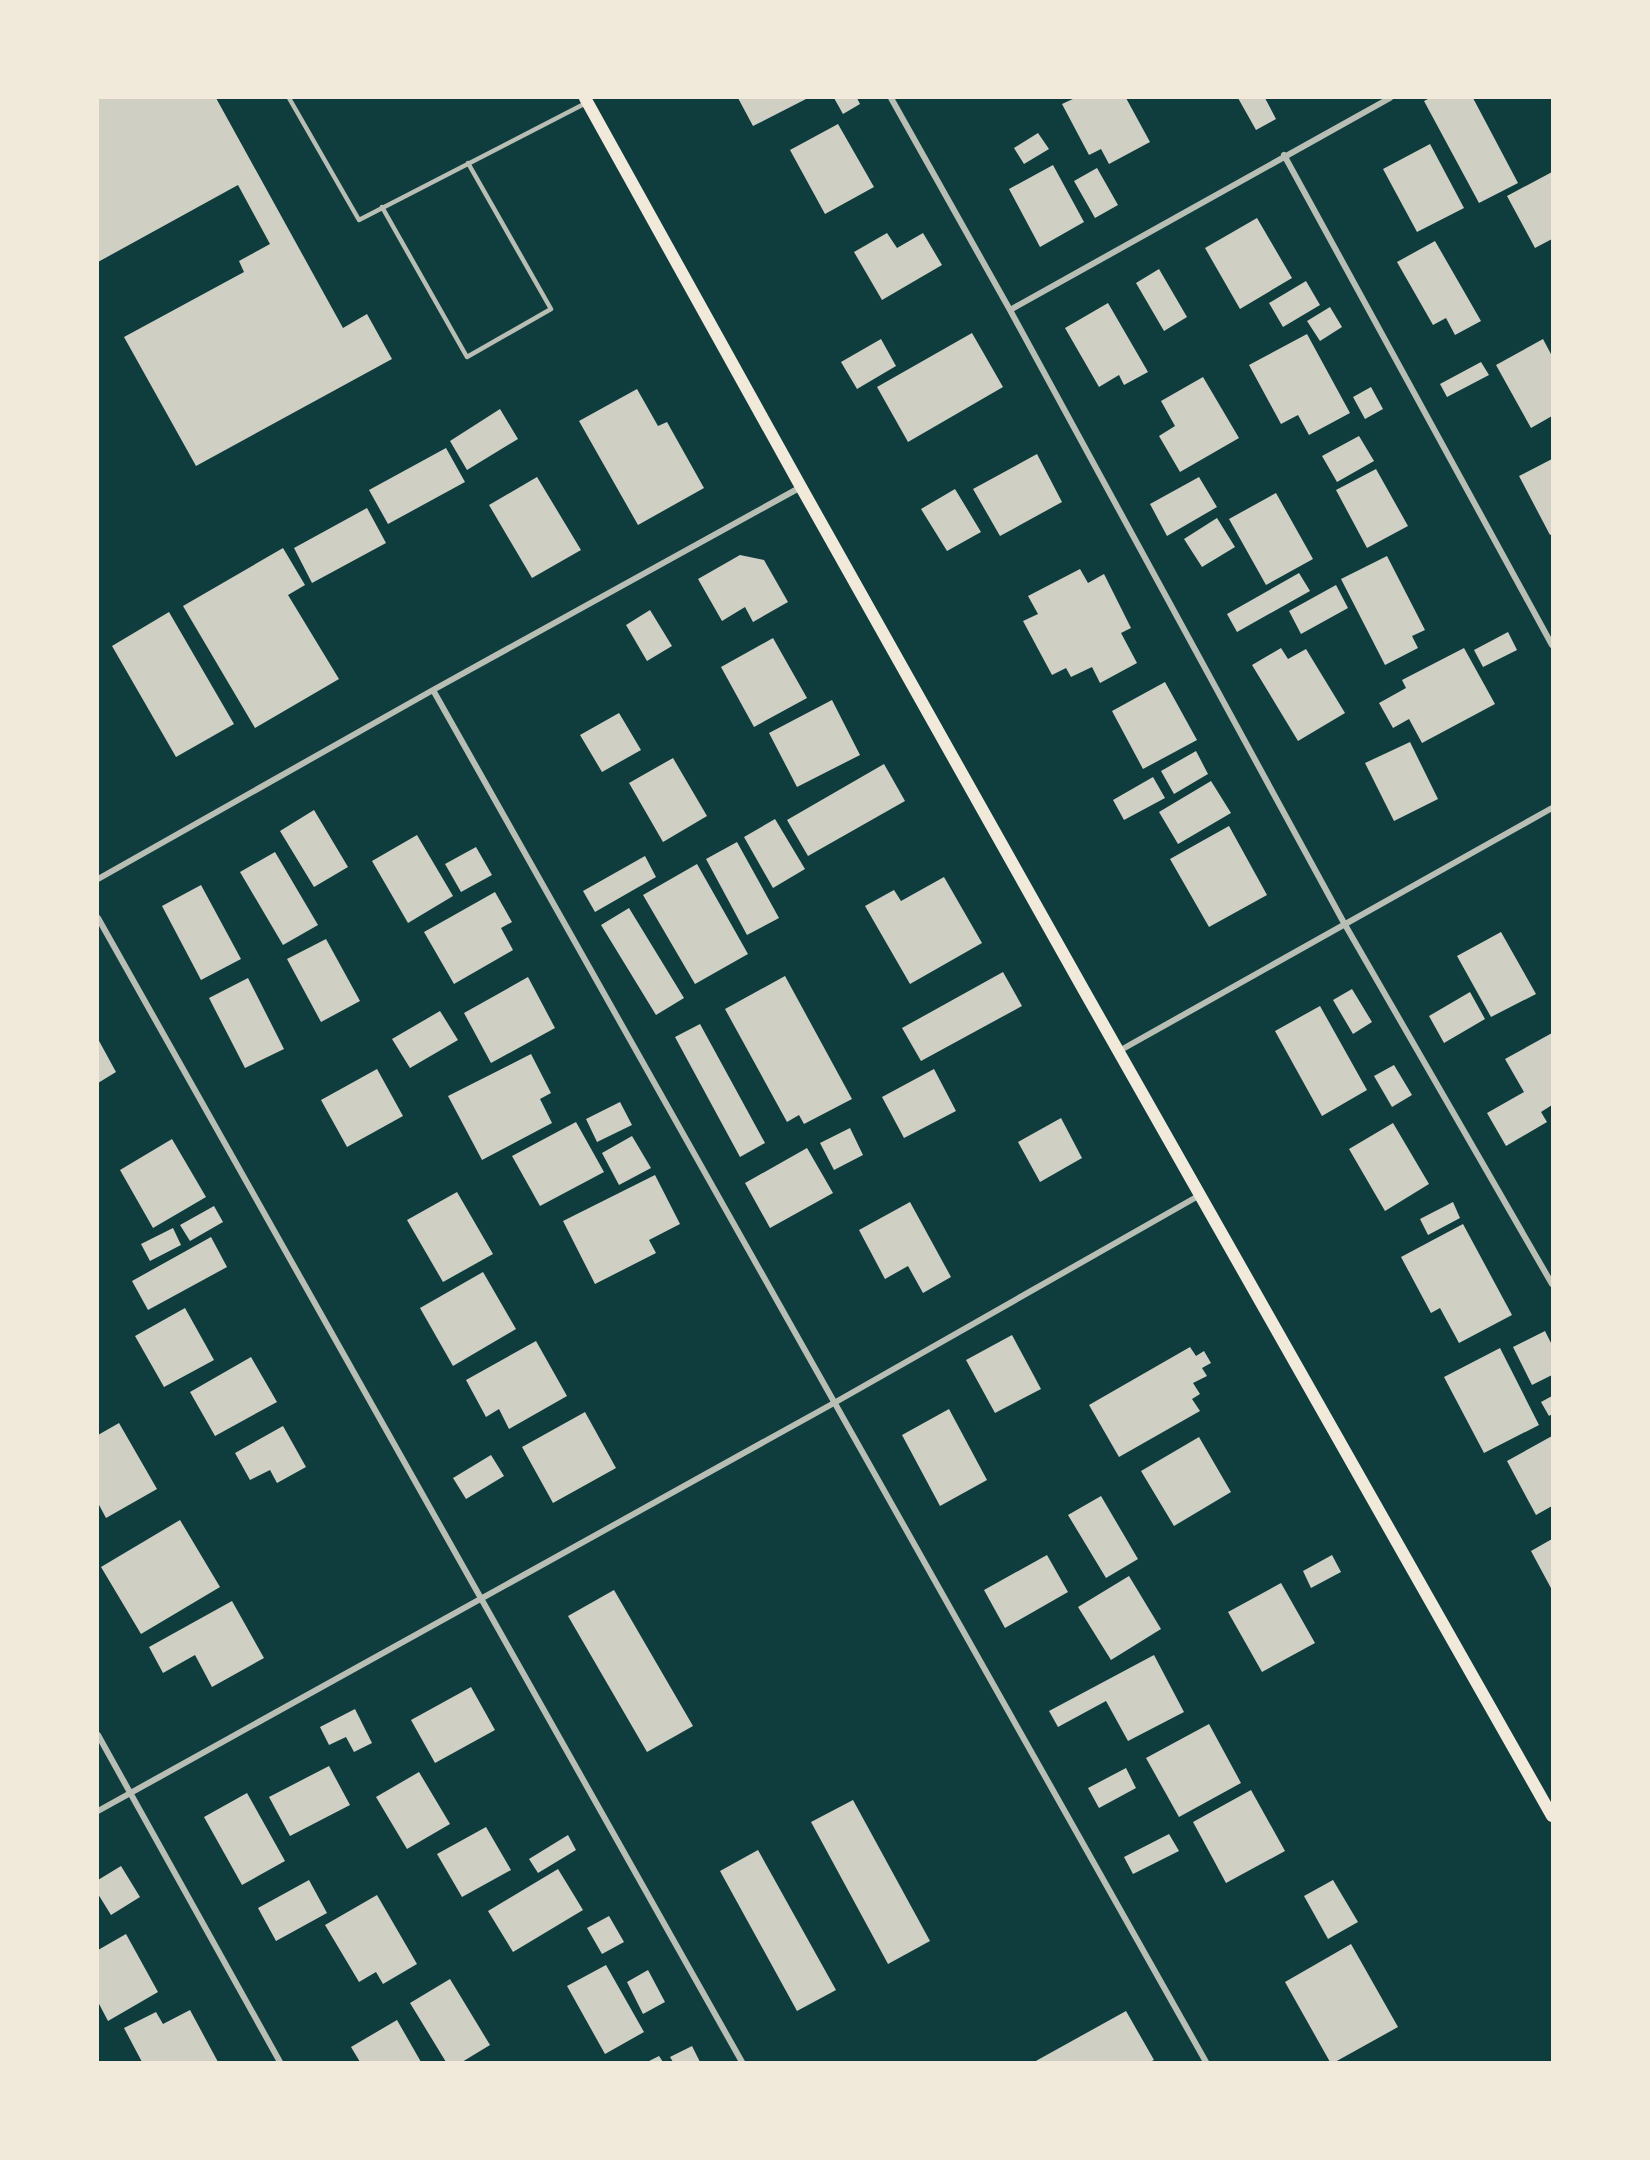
<svg xmlns="http://www.w3.org/2000/svg" width="1650" height="2160" font-family="'Work Sans',sans-serif">
<style>
.building{fill:#cfcfc3}
.lines{fill:none;stroke-linecap:round;stroke-linejoin:round}
.service{stroke:#b8beb3;stroke-width:4.5}
.minor{stroke:#b8beb3;stroke-width:6}
.secondary{stroke:#f1e9da;stroke-width:12}
</style>
<rect width="100%" height="100%" fill="#0f3d3e"/>
<path class="building" d="M 98,98 L 216,98 L 343,328 L 367,314 L 392,359 L 196,466 L 124,337 L 244,272 L 239,261 L 270,244 L 238,185 L 98,262 Z
M 738,98 L 808,98 L 753,126 Z
M 834,98 L 857,98 L 860,104 L 843,114 Z
M 1075,98 L 1126,98 L 1150,142 L 1109,164 L 1101,149 L 1089,155 L 1062,104 Z
M 1238,98 L 1265,98 L 1276,119 L 1256,130 Z
M 1430,98 L 1473,98 L 1518,183 L 1479,203 L 1424,101 Z
M 838,124 L 874,187 L 825,214 L 790,150 Z
M 1038,133 L 1049,149 L 1024,164 L 1014,148 Z
M 1430,144 L 1464,208 L 1417,232 L 1383,169 Z
M 1053,165 L 1084,222 L 1040,247 L 1009,189 Z
M 1097,168 L 1118,205 L 1095,218 L 1074,181 Z
M 1552,172 L 1552,239 L 1535,248 L 1507,196 Z
M 1257,218 L 1292,278 L 1240,309 L 1205,248 Z
M 887,233 L 897,248 L 923,233 L 942,265 L 882,300 L 854,252 Z
M 1435,241 L 1481,321 L 1455,335 L 1446,318 L 1433,325 L 1397,262 Z
M 1159,269 L 1187,317 L 1164,331 L 1136,283 Z
M 1306,281 L 1320,305 L 1283,327 L 1269,303 Z
M 1108,303 L 1148,372 L 1124,385 L 1119,375 L 1099,387 L 1065,328 Z
M 1330,307 L 1342,327 L 1320,341 L 1307,321 Z
M 972,333 L 1003,387 L 908,442 L 877,387 Z
M 1307,334 L 1350,413 L 1309,435 L 1298,415 L 1281,424 L 1249,365 Z
M 881,339 L 896,366 L 857,389 L 841,362 Z
M 1543,339 L 1552,356 L 1552,416 L 1531,428 L 1496,365 Z
M 1481,362 L 1489,375 L 1447,397 L 1440,384 Z
M 1203,377 L 1239,438 L 1180,472 L 1159,436 L 1175,426 L 1161,401 Z
M 1371,387 L 1383,409 L 1365,419 L 1353,397 Z
M 637,389 L 658,426 L 667,422 L 704,488 L 638,525 L 579,421 Z
M 500,409 L 518,439 L 467,470 L 450,441 Z
M 1359,436 L 1374,461 L 1337,482 L 1322,456 Z
M 446,448 L 465,482 L 388,524 L 369,490 Z
M 1037,454 L 1062,502 L 1000,536 L 973,489 Z
M 1552,459 L 1552,534 L 1550,535 L 1519,476 Z
M 1376,469 L 1408,526 L 1367,548 L 1336,490 Z
M 537,477 L 581,550 L 532,578 L 489,505 Z
M 1199,477 L 1217,507 L 1167,536 L 1150,504 Z
M 955,489 L 981,532 L 947,551 L 921,509 Z
M 1276,493 L 1313,559 L 1266,585 L 1229,519 Z
M 367,508 L 386,543 L 312,583 L 294,548 Z
M 1217,518 L 1235,547 L 1202,567 L 1184,539 Z
M 283,548 L 305,585 L 288,595 L 339,679 L 255,728 L 183,606 Z
M 740,555 L 764,560 L 788,602 L 753,622 L 745,607 L 722,621 L 698,579 Z
M 1387,556 L 1425,630 L 1412,636 L 1418,648 L 1385,665 L 1341,579 Z
M 1080,569 L 1088,583 L 1104,574 L 1131,628 L 1121,633 L 1137,663 L 1100,683 L 1092,667 L 1071,677 L 1066,668 L 1052,675 L 1023,621 L 1038,614 L 1028,596 Z
M 1299,573 L 1310,591 L 1237,632 L 1227,614 Z
M 1336,585 L 1348,608 L 1301,634 L 1289,611 Z
M 650,610 L 672,646 L 647,661 L 626,625 Z
M 169,612 L 234,724 L 176,757 L 112,646 Z
M 1508,632 L 1517,650 L 1483,667 L 1474,650 Z
M 773,638 L 807,698 L 754,727 L 721,667 Z
M 1281,648 L 1288,659 L 1306,649 L 1345,713 L 1298,741 L 1252,665 Z
M 1464,648 L 1495,704 L 1422,743 L 1409,719 L 1393,728 L 1379,703 L 1406,688 L 1402,680 Z
M 1165,682 L 1197,740 L 1143,769 L 1112,711 Z
M 832,700 L 860,755 L 797,787 L 769,733 Z
M 619,713 L 641,750 L 602,772 L 580,735 Z
M 1410,742 L 1438,799 L 1394,821 L 1365,763 Z
M 1196,751 L 1208,774 L 1174,794 L 1161,771 Z
M 673,758 L 707,816 L 663,842 L 629,783 Z
M 884,764 L 905,801 L 808,856 L 787,820 Z
M 1153,777 L 1165,798 L 1124,820 L 1113,800 Z
M 1211,781 L 1231,813 L 1178,844 L 1159,812 Z
M 314,810 L 348,867 L 314,887 L 280,831 Z
M 775,819 L 805,869 L 773,888 L 744,837 Z
M 1229,826 L 1267,895 L 1209,927 L 1170,859 Z
M 417,835 L 453,896 L 408,923 L 372,861 Z
M 737,842 L 779,918 L 747,935 L 706,859 Z
M 476,847 L 492,875 L 461,892 L 445,864 Z
M 275,852 L 318,925 L 283,945 L 240,872 Z
M 645,856 L 656,877 L 595,912 L 583,891 Z
M 697,864 L 748,954 L 695,984 L 643,895 Z
M 944,877 L 982,943 L 910,984 L 865,906 L 894,890 L 901,901 Z
M 201,885 L 241,959 L 201,980 L 162,906 Z
M 495,892 L 512,922 L 501,928 L 513,950 L 454,984 L 424,932 Z
M 629,908 L 684,998 L 656,1015 L 601,925 Z
M 1501,932 L 1536,994 L 1491,1017 L 1457,956 Z
M 326,939 L 360,1001 L 321,1022 L 287,959 Z
M 1003,972 L 1022,1006 L 921,1061 L 902,1028 Z
M 785,976 L 852,1099 L 804,1124 L 799,1115 L 787,1122 L 725,1009 Z
M 528,977 L 555,1028 L 491,1063 L 464,1013 Z
M 248,978 L 284,1049 L 245,1068 L 209,998 Z
M 1352,989 L 1372,1022 L 1353,1034 L 1333,1000 Z
M 1470,992 L 1485,1019 L 1444,1043 L 1429,1016 Z
M 1320,1006 L 1367,1090 L 1322,1116 L 1275,1031 Z
M 440,1011 L 458,1040 L 410,1068 L 392,1039 Z
M 700,1024 L 765,1143 L 740,1157 L 675,1037 Z
M 1552,1033 L 1552,1105 L 1541,1112 L 1547,1122 L 1506,1146 L 1487,1113 L 1524,1092 L 1505,1059 Z
M 98,1039 L 116,1072 L 98,1083 Z
M 531,1054 L 551,1093 L 540,1099 L 552,1123 L 482,1160 L 448,1096 Z
M 1394,1065 L 1412,1095 L 1392,1107 L 1374,1076 Z
M 377,1069 L 403,1116 L 347,1147 L 321,1100 Z
M 934,1069 L 956,1111 L 904,1138 L 882,1097 Z
M 620,1102 L 632,1125 L 597,1142 L 586,1119 Z
M 1061,1118 L 1082,1158 L 1040,1182 L 1018,1142 Z
M 576,1122 L 604,1172 L 540,1206 L 512,1156 Z
M 1393,1123 L 1429,1184 L 1385,1211 L 1349,1149 Z
M 850,1128 L 863,1155 L 834,1170 L 820,1143 Z
M 632,1136 L 651,1168 L 619,1185 L 602,1153 Z
M 172,1139 L 206,1197 L 153,1228 L 120,1170 Z
M 807,1148 L 833,1193 L 770,1228 L 745,1183 Z
M 655,1175 L 680,1224 L 649,1240 L 656,1253 L 595,1284 L 563,1221 Z
M 457,1192 L 493,1254 L 443,1282 L 407,1220 Z
M 910,1202 L 951,1277 L 923,1293 L 908,1266 L 885,1279 L 859,1230 Z
M 1453,1202 L 1460,1218 L 1428,1235 L 1420,1219 Z
M 214,1206 L 223,1222 L 190,1241 L 180,1225 Z
M 1463,1224 L 1512,1315 L 1459,1343 L 1440,1308 L 1431,1313 L 1401,1257 Z
M 173,1228 L 181,1245 L 150,1261 L 141,1244 Z
M 211,1237 L 227,1267 L 148,1310 L 132,1281 Z
M 483,1272 L 516,1329 L 453,1366 L 420,1308 Z
M 185,1308 L 214,1360 L 164,1387 L 135,1336 Z
M 1545,1331 L 1552,1345 L 1552,1375 L 1532,1385 L 1513,1347 Z
M 1012,1335 L 1041,1389 L 995,1413 L 966,1360 Z
M 536,1341 L 567,1396 L 509,1429 L 499,1409 L 486,1417 L 466,1380 Z
M 1190,1347 L 1196,1356 L 1204,1351 L 1211,1363 L 1202,1368 L 1207,1376 L 1193,1383 L 1200,1394 L 1192,1399 L 1200,1411 L 1119,1457 L 1089,1405 Z
M 1500,1348 L 1539,1425 L 1484,1453 L 1444,1377 Z
M 251,1357 L 277,1402 L 215,1436 L 190,1392 Z
M 1552,1396 L 1552,1414 L 1549,1416 L 1541,1402 Z
M 949,1409 L 987,1480 L 940,1506 L 902,1435 Z
M 585,1412 L 616,1468 L 553,1503 L 522,1447 Z
M 119,1423 L 157,1489 L 106,1518 L 98,1503 L 98,1435 Z
M 283,1426 L 306,1467 L 277,1483 L 270,1470 L 250,1480 L 235,1453 Z
M 1552,1436 L 1552,1506 L 1536,1515 L 1507,1461 Z
M 1199,1437 L 1231,1492 L 1174,1526 L 1141,1471 Z
M 491,1455 L 504,1476 L 466,1499 L 453,1478 Z
M 1101,1496 L 1138,1559 L 1106,1578 L 1068,1515 Z
M 180,1520 L 220,1587 L 141,1634 L 101,1567 Z
M 1552,1539 L 1552,1590 L 1531,1551 Z
M 1047,1555 L 1068,1592 L 1005,1628 L 984,1590 Z
M 1332,1555 L 1341,1572 L 1311,1588 L 1303,1571 Z
M 1129,1576 L 1161,1629 L 1111,1660 L 1078,1607 Z
M 1281,1583 L 1315,1643 L 1262,1672 L 1228,1612 Z
M 614,1590 L 693,1726 L 647,1752 L 568,1616 Z
M 232,1601 L 264,1658 L 212,1687 L 195,1655 L 163,1673 L 149,1647 Z
M 1154,1655 L 1184,1712 L 1128,1741 L 1106,1701 L 1058,1727 L 1049,1711 Z
M 471,1687 L 495,1730 L 435,1763 L 411,1720 Z
M 355,1709 L 372,1743 L 354,1752 L 346,1737 L 329,1745 L 320,1727 Z
M 1209,1724 L 1241,1783 L 1179,1817 L 1146,1758 Z
M 329,1766 L 350,1805 L 290,1836 L 269,1797 Z
M 1126,1768 L 1136,1788 L 1099,1808 L 1088,1788 Z
M 419,1772 L 450,1824 L 407,1849 L 376,1797 Z
M 1251,1790 L 1285,1851 L 1226,1883 L 1193,1822 Z
M 247,1793 L 285,1861 L 242,1885 L 204,1817 Z
M 853,1800 L 930,1941 L 888,1964 L 811,1822 Z
M 486,1827 L 511,1870 L 462,1897 L 437,1854 Z
M 1169,1834 L 1179,1851 L 1133,1874 L 1124,1857 Z
M 568,1835 L 576,1850 L 538,1873 L 529,1859 Z
M 758,1850 L 836,1990 L 797,2011 L 720,1871 Z
M 121,1866 L 140,1897 L 111,1915 L 98,1894 L 98,1880 Z
M 558,1869 L 583,1910 L 513,1952 L 488,1911 Z
M 309,1880 L 327,1913 L 276,1941 L 258,1908 Z
M 1333,1880 L 1358,1922 L 1328,1939 L 1304,1896 Z
M 377,1895 L 417,1964 L 383,1984 L 376,1972 L 359,1982 L 325,1925 Z
M 609,1916 L 624,1942 L 602,1954 L 587,1928 Z
M 126,1934 L 158,1992 L 108,2021 L 98,2002 L 98,1950 Z
M 1351,1944 L 1398,2027 L 1335,2062 L 1330,2062 L 1285,1982 Z
M 606,1965 L 644,2032 L 605,2054 L 567,1986 Z
M 648,1970 L 665,2002 L 643,2014 L 627,1982 Z
M 450,1979 L 490,2045 L 462,2062 L 446,2062 L 410,2003 Z
M 190,2010 L 218,2062 L 142,2062 L 124,2028 L 156,2012 L 163,2024 Z
M 1126,2011 L 1154,2060 L 1149,2062 L 1034,2062 Z
M 397,2020 L 421,2062 L 360,2062 L 351,2047 Z
M 692,2046 L 700,2062 L 673,2062 L 670,2057 Z
M 659,2056 L 663,2062 L 647,2062 Z"/>
<g class="lines">
<path class="service" d="M 289,98 L 359,220 L 586,103
M 382,207 L 467,357 L 551,309 L 468,163"/>
<path class="minor" d="M 891,98 L 1010,310 L 1344,923 L 1552,1284
M 1284,155 L 1552,645
M 1010,310 L 1390,98
M 433,690 L 1206,2062
M 98,879 L 433,690 L 801,487
M 98,918 L 742,2062
M 1119,1051 L 1552,808
M 98,1735 L 280,2062
M 98,1811 L 834,1403 L 1200,1195"/>
<path class="secondary" d="M 585,98 L 801,487 L 1086,994 L 1552,1816"/>
</g>
<rect width="1650" height="2160" fill="none" stroke="#f1e9da" stroke-width="198"/>
</svg>
